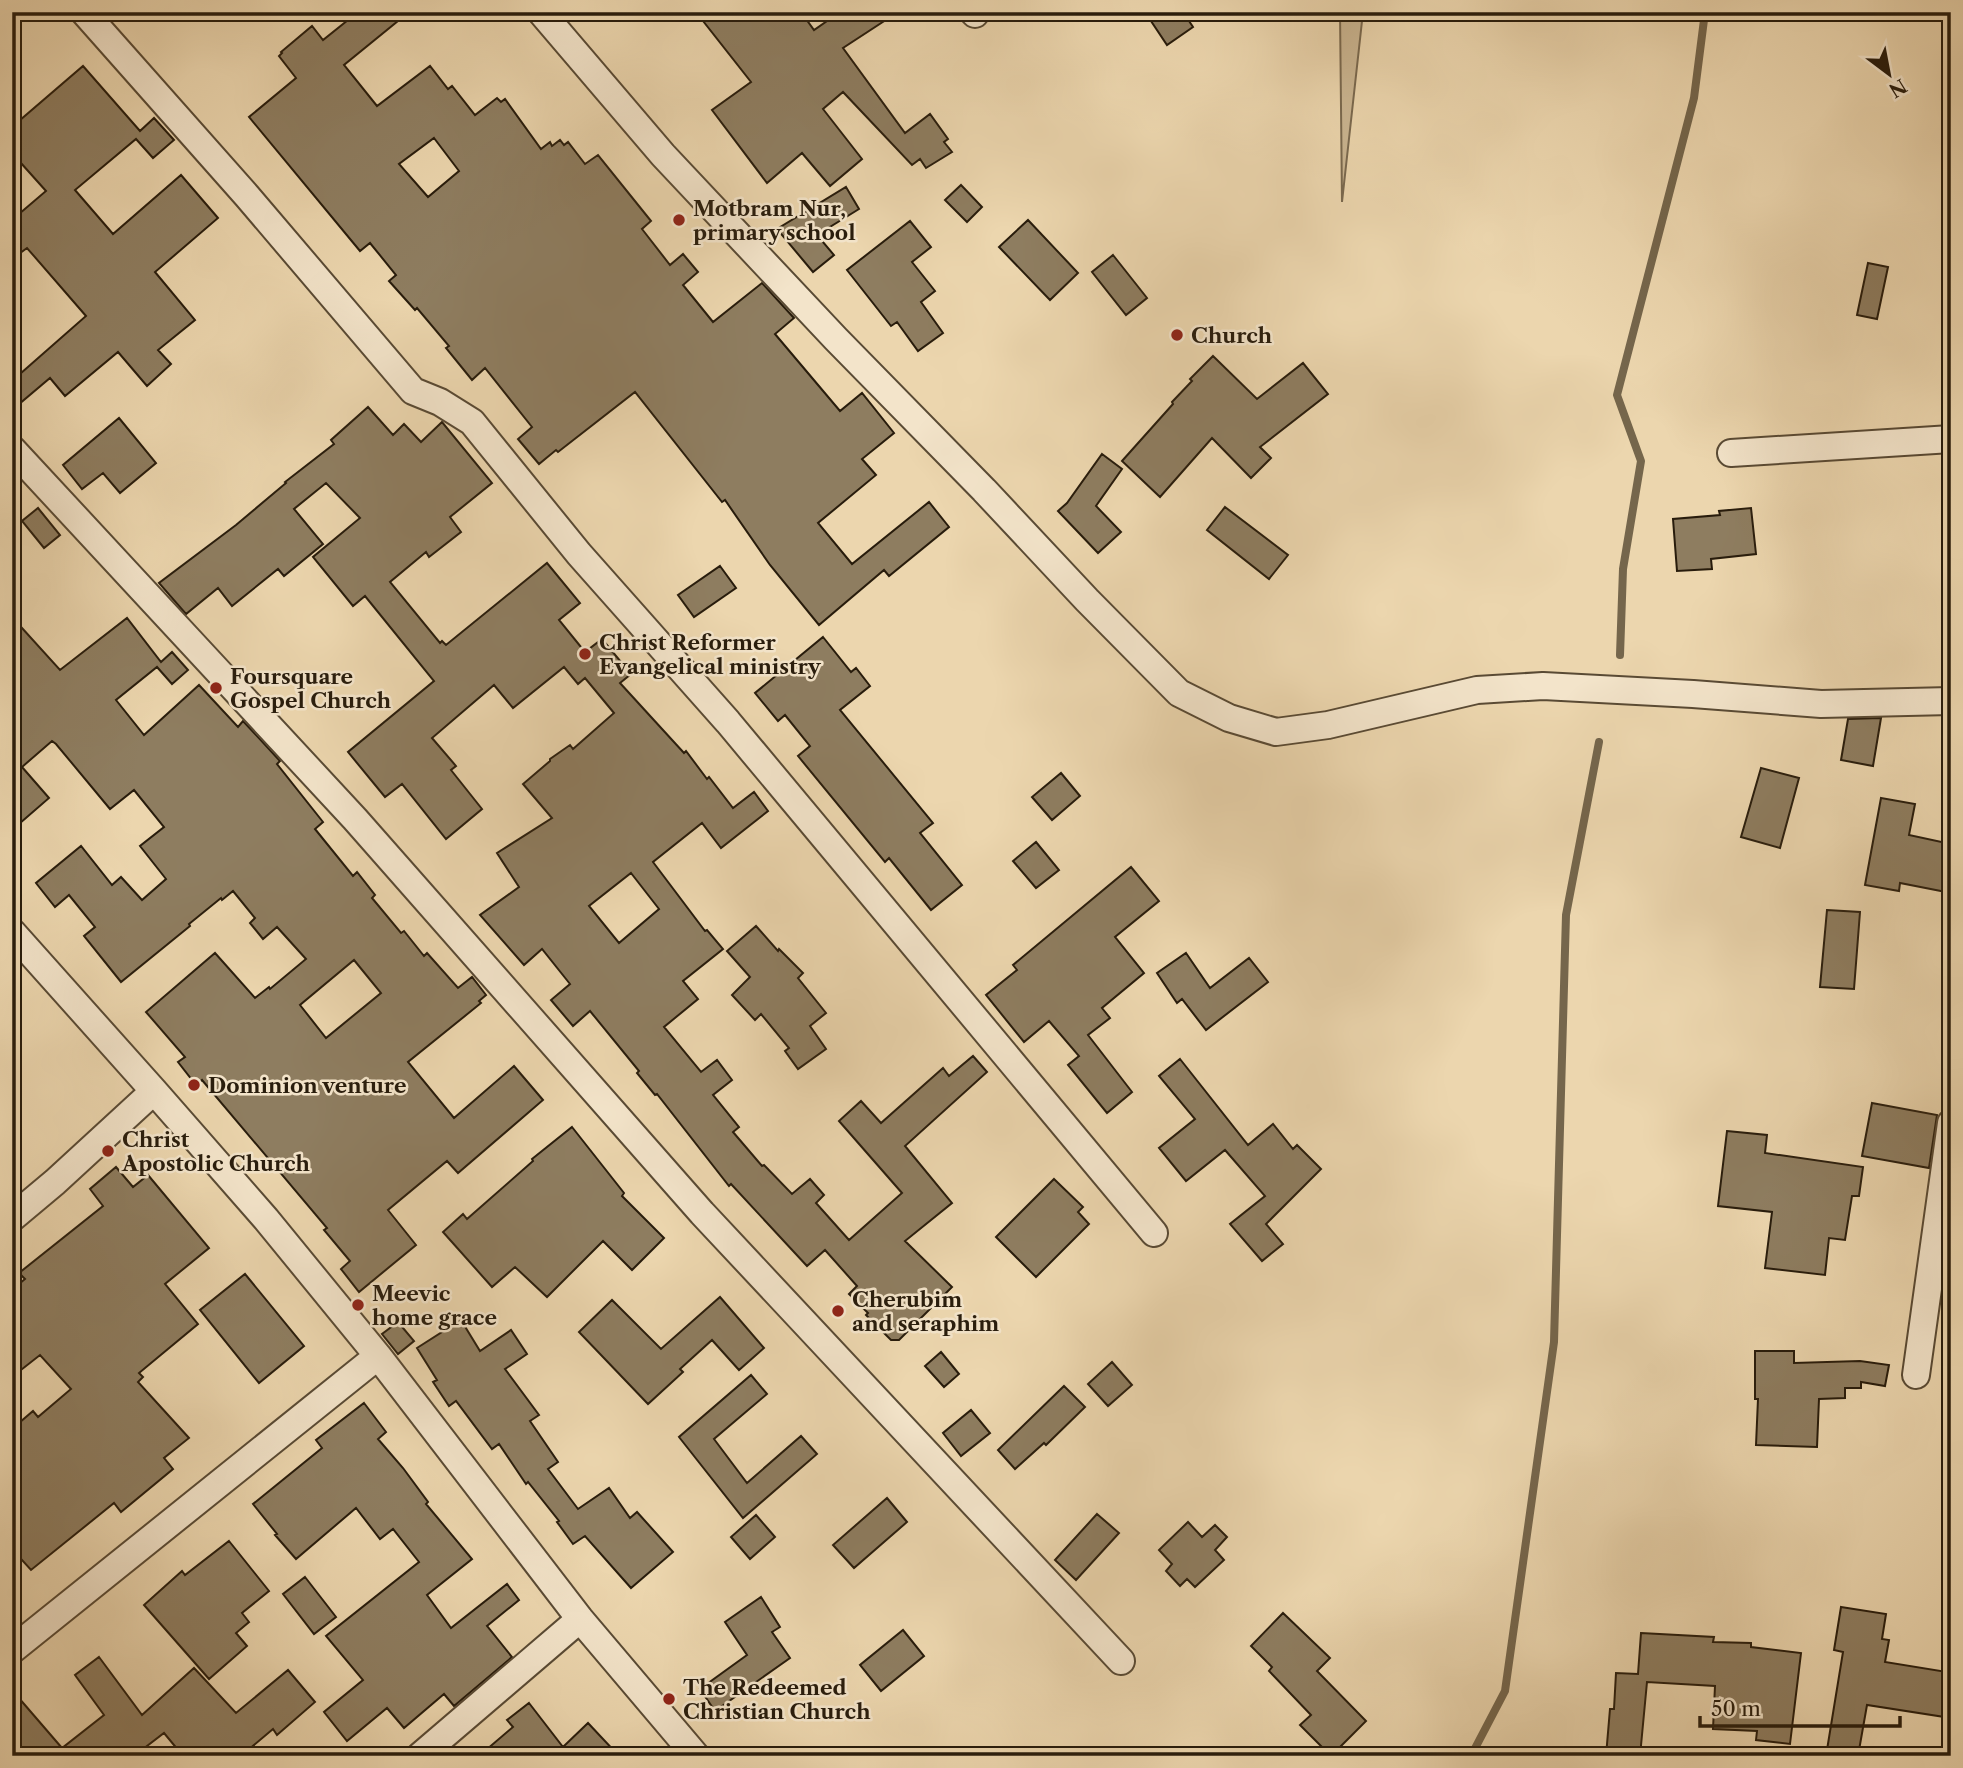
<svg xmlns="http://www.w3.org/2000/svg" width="1963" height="1768" font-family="'Libre Caslon Text',serif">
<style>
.green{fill:#cbb692;stroke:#7a694f;stroke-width:2}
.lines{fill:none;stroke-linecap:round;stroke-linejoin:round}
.stream{stroke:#75664c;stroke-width:8}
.building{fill:#8e7d60;stroke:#281c0c;stroke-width:2;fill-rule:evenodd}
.minor-casing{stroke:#594a34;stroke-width:30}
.minor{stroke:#f3e4ca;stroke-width:26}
.poi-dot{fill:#8f2418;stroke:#f3e4ca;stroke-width:2.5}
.labels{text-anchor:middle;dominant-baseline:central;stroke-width:5;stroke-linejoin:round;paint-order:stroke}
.poi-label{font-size:21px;font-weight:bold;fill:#281c0c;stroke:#f3e4ca;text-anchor:start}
</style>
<rect width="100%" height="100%" fill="#ecd6ae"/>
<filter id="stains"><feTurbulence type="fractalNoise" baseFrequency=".00286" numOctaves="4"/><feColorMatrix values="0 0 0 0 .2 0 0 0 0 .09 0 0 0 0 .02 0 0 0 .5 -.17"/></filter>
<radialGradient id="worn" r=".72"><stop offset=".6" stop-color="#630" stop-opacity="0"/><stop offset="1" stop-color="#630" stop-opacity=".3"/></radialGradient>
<path class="green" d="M 1340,12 L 1363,12 L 1342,202 Z"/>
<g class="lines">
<path class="stream" d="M 1620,655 L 1623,569 L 1641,461 L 1617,395 L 1694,98 L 1705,12
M 1471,1756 L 1505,1691 L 1554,1342 L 1566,915 L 1599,742"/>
</g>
<path class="building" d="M 358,12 L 409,12 L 344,65 L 377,106 L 430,66 L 448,89 L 452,86 L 475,115 L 497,98 L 501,102 L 505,99 L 541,149 L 550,142 L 552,146 L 560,140 L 564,145 L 568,142 L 585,164 L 598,155 L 651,221 L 642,229 L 670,265 L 683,254 L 698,272 L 683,285 L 713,322 L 762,283 L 794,318 L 775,334 L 840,411 L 862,393 L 894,433 L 862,459 L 876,475 L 818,523 L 852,564 L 929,502 L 949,527 L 889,576 L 884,570 L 819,625 L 770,565 L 725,500 L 722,502 L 635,392 L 558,452 L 556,450 L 539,464 L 518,439 L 532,427 L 485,368 L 472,380 L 446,348 L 449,346 L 417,308 L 415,310 L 389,281 L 396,275 L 370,243 L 360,251 L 249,117 L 296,78 L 279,56 L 282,53 L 281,52 L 312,26 L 323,40 ZM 434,138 L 459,171 L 428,197 L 399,164 Z
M 696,12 L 801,12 L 814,30 L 840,12 L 898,12 L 843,48 L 905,133 L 930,114 L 948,139 L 944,142 L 952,152 L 926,168 L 920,159 L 912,165 L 843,92 L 823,109 L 862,159 L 830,186 L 802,153 L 767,183 L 712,110 L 751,82 Z
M 1145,12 L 1183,12 L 1193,27 L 1167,45 Z
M 83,66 L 140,131 L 154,118 L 174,140 L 153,158 L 136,139 L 75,190 L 113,234 L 181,175 L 218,218 L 155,272 L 195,320 L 158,350 L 171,364 L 147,386 L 118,352 L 65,396 L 50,378 L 12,410 L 12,381 L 86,316 L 27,248 L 12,259 L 12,220 L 46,191 L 12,153 L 12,127 Z
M 961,185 L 982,207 L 967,222 L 945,200 Z
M 846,187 L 859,209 L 817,235 L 834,255 L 813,272 L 777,229 Z
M 1028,220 L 1078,273 L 1050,300 L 999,247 Z
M 910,221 L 931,247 L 912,262 L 935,291 L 921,302 L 943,333 L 918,351 L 897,322 L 891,326 L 847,270 Z
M 1113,255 L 1147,298 L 1126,315 L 1092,272 Z
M 1868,263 L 1888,267 L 1877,319 L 1857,315 Z
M 1213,356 L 1257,399 L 1303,363 L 1328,394 L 1260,447 L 1271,458 L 1251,478 L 1212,438 L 1160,497 L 1122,461 L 1173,404 L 1172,402 L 1192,381 L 1190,379 Z
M 368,407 L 393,435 L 404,424 L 421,442 L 442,422 L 492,483 L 450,517 L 461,532 L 429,557 L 426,552 L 390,582 L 440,643 L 442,641 L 446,645 L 547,563 L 580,603 L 559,620 L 585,652 L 602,639 L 631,674 L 620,683 L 684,753 L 686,751 L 707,779 L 709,777 L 733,808 L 754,792 L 768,811 L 721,848 L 702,823 L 653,862 L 705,931 L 707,930 L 723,949 L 683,981 L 698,999 L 664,1027 L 701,1072 L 717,1060 L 732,1080 L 713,1095 L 739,1127 L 733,1132 L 762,1166 L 764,1165 L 792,1194 L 810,1179 L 824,1195 L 816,1203 L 849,1240 L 902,1193 L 839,1121 L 861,1101 L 881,1123 L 943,1068 L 949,1076 L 973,1056 L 987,1072 L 905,1146 L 952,1203 L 905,1241 L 952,1287 L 899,1340 L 891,1340 L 866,1315 L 868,1313 L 849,1294 L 857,1286 L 825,1250 L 807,1266 L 731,1184 L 729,1186 L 657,1094 L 655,1095 L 637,1073 L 639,1071 L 590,1011 L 573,1026 L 551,1000 L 570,984 L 542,949 L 524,965 L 480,915 L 519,887 L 497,853 L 552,818 L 523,784 L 550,761 L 550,759 L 570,745 L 573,749 L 614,713 L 585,678 L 578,684 L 564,667 L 513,708 L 494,685 L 432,738 L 456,766 L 451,770 L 482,809 L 446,839 L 402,784 L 385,797 L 348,752 L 434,681 L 365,596 L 353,606 L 313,557 L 360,518 L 326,483 L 294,509 L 323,544 L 284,576 L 278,569 L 232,606 L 218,588 L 186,614 L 159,583 L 236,525 L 286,483 L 285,482 L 334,444 L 331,440 ZM 631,873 L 659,909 L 619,943 L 589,906 Z
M 119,418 L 156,463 L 120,493 L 103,473 L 82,489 L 63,465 Z
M 1102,454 L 1122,469 L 1096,506 L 1121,532 L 1098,553 L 1058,511 L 1067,503 Z
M 1225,507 L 1288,555 L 1269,579 L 1207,530 Z
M 38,508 L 60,535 L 44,548 L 22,521 Z
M 1751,508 L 1756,554 L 1711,559 L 1712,569 L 1677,571 L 1673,519 L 1720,515 L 1719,511 Z
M 720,566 L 736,588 L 694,617 L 678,595 Z
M 12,617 L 60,670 L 127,618 L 161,662 L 172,652 L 188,670 L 172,684 L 157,667 L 116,700 L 144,735 L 199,685 L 238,727 L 243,721 L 280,761 L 277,764 L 323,822 L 315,829 L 353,876 L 357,872 L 375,895 L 372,898 L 401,933 L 404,931 L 424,956 L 427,953 L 458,988 L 472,977 L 486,995 L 479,1001 L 481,1003 L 408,1062 L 454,1118 L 514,1066 L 543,1100 L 458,1173 L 447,1161 L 388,1210 L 416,1245 L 359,1292 L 341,1269 L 350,1261 L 324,1230 L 327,1228 L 202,1080 L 196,1085 L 178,1062 L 185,1057 L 146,1012 L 215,953 L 255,998 L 269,987 L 270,989 L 306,959 L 277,927 L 263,939 L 250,923 L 255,918 L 233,891 L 222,900 L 221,898 L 189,924 L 190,926 L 121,982 L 84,936 L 95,927 L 69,895 L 55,907 L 36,883 L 81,846 L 112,885 L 121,877 L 142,900 L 166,879 L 140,846 L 164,827 L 134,790 L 110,809 L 56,744 L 52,741 L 22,767 L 49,798 L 12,830 ZM 354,960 L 381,993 L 326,1038 L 300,1005 Z
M 823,637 L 851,672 L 856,668 L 870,686 L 840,710 L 933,823 L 920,833 L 962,885 L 931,910 L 889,858 L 885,862 L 798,756 L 810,746 L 785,715 L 778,721 L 755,693 Z
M 1881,718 L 1873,766 L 1841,760 L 1848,719 Z
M 1761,768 L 1799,778 L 1780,848 L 1741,837 Z
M 1061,773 L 1080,796 L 1052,820 L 1032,797 Z
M 1881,798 L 1915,804 L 1909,835 L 1951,844 L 1951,893 L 1900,883 L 1899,891 L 1865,885 Z
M 1036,842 L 1059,870 L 1036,888 L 1013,861 Z
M 1131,867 L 1159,901 L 1115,937 L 1144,973 L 1102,1008 L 1110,1018 L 1088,1035 L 1132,1092 L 1107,1113 L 1068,1065 L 1079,1056 L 1049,1021 L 1024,1042 L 986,995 L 1017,970 L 1013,965 Z
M 1827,910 L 1860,912 L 1854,989 L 1820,987 Z
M 756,926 L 778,951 L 779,949 L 803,973 L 798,978 L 826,1013 L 810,1026 L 826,1049 L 798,1069 L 785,1051 L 789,1048 L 761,1014 L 755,1020 L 732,995 L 750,977 L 727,951 Z
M 1186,953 L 1210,988 L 1249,958 L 1268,982 L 1206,1030 L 1182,999 L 1177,1003 L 1157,973 Z
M 1180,1059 L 1248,1145 L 1273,1124 L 1293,1149 L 1297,1145 L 1321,1169 L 1266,1224 L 1283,1244 L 1262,1261 L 1230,1224 L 1265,1196 L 1225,1150 L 1186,1181 L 1159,1148 L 1195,1119 L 1159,1076 Z
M 1872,1103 L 1937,1115 L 1929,1168 L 1862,1156 Z
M 572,1127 L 624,1193 L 622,1196 L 664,1238 L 632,1270 L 603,1241 L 547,1297 L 515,1267 L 492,1287 L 443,1232 L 463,1214 L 467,1219 L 533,1161 L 532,1159 Z
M 1727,1131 L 1767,1135 L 1765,1153 L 1863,1167 L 1859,1196 L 1852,1196 L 1845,1240 L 1829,1238 L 1825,1275 L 1765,1268 L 1772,1212 L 1718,1206 Z
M 116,1167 L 133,1187 L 148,1175 L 209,1248 L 165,1284 L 198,1324 L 139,1373 L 143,1377 L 138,1382 L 189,1438 L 164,1458 L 173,1469 L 121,1512 L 114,1503 L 31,1570 L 12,1549 L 12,1429 L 33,1411 L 38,1417 L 71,1389 L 40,1355 L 12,1377 L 12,1290 L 25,1279 L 19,1273 L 103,1206 L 90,1189 Z
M 1054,1179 L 1083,1207 L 1078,1212 L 1089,1224 L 1036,1277 L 996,1237 Z
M 245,1274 L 304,1346 L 259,1383 L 200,1310 Z
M 720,1297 L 764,1348 L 739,1370 L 712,1340 L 680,1369 L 683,1372 L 648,1404 L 579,1332 L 612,1300 L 661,1349 Z
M 461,1320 L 480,1351 L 511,1330 L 527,1354 L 505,1369 L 539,1415 L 530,1421 L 558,1462 L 548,1469 L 578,1509 L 609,1488 L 630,1518 L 637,1512 L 673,1552 L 631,1588 L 585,1536 L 573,1544 L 557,1522 L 559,1521 L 528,1482 L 526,1484 L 499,1444 L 492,1449 L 456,1401 L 449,1406 L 433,1382 L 437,1380 L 417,1348 Z
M 398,1322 L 414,1341 L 398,1354 L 382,1334 Z
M 1755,1351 L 1794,1351 L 1794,1363 L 1860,1361 L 1889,1365 L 1885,1386 L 1861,1382 L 1861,1388 L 1845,1388 L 1845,1398 L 1819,1399 L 1817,1447 L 1756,1445 L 1758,1399 L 1755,1399 Z
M 941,1352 L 959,1374 L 944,1387 L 925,1366 Z
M 1112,1362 L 1132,1385 L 1108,1406 L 1088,1384 Z
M 751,1375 L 767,1394 L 714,1439 L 747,1483 L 801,1436 L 817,1454 L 743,1518 L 679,1437 Z
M 1064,1386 L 1085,1407 L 1046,1445 L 1044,1443 L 1015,1469 L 998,1450 Z
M 364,1403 L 386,1432 L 378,1439 L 403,1468 L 428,1502 L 426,1504 L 472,1559 L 427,1595 L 451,1628 L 507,1584 L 519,1600 L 487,1626 L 512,1657 L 454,1706 L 444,1694 L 404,1728 L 387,1708 L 347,1741 L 324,1712 L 363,1680 L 326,1636 L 419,1562 L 393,1529 L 380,1539 L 356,1508 L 296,1559 L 275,1535 L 277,1534 L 253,1504 L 322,1448 L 316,1440 Z
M 971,1410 L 990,1433 L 961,1456 L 943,1433 Z
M 887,1498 L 907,1522 L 854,1568 L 833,1545 Z
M 1097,1514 L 1119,1533 L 1076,1580 L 1055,1560 Z
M 756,1515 L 775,1537 L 750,1559 L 731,1537 Z
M 1188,1522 L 1202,1537 L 1215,1525 L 1227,1537 L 1215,1550 L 1224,1560 L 1195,1587 L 1187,1579 L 1180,1586 L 1166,1571 L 1172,1564 L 1159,1550 Z
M 229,1541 L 269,1591 L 242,1613 L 249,1622 L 236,1633 L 247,1646 L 209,1679 L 144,1605 L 182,1571 L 185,1575 Z
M 305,1577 L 336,1617 L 314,1634 L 283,1594 Z
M 761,1597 L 780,1627 L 772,1632 L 790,1658 L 715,1711 L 700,1689 L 747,1655 L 725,1622 Z
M 1841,1607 L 1886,1614 L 1882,1639 L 1889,1640 L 1885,1662 L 1947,1672 L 1945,1687 L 1951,1688 L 1951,1718 L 1867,1705 L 1858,1756 L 1826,1756 L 1843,1652 L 1834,1650 Z
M 1283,1613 L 1330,1658 L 1317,1671 L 1366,1721 L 1331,1756 L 1300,1725 L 1311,1715 L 1269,1671 L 1272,1667 L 1251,1646 Z
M 903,1630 L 924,1656 L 881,1691 L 860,1665 Z
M 1641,1633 L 1714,1637 L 1713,1642 L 1751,1643 L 1751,1647 L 1801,1653 L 1790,1744 L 1756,1740 L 1757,1731 L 1713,1729 L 1715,1686 L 1647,1682 L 1640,1756 L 1606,1756 L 1610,1709 L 1614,1709 L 1616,1673 L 1638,1674 Z
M 99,1657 L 142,1715 L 194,1668 L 236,1713 L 288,1670 L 315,1702 L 277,1735 L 273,1729 L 241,1756 L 183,1756 L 164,1733 L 134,1756 L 12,1756 L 12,1690 L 62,1748 L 104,1715 L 75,1675 Z
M 529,1703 L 563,1747 L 588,1723 L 619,1756 L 479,1756 L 513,1727 L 507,1720 Z"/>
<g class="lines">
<g class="minor-casing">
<path id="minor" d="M 84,12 L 247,196 L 413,391 L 440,402 L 472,422 L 579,554 L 728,722 L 1154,1233
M 541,12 L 663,155 L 836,339 L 984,490 L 1087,600 L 1179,693 L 1229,718 L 1276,732 L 1328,725 L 1477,690 L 1543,686 L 1693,694 L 1821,704 L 1951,701
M 973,12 L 975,14
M 12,449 L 355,819 L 702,1213 L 1121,1661
M 1731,453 L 1951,439
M 12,932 L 154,1091 L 266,1219 L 378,1356 L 580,1619 L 696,1756
M 12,1218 L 55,1182 L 154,1091
M 1916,1375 L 1951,1123
M 12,1650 L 378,1356
M 420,1756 L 580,1619"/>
</g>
<use href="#minor" class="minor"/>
</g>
<g class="poi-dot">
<circle cx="679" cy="220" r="7"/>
<circle cx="1177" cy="335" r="7"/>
<circle cx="585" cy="654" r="7"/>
<circle cx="216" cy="688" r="7"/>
<circle cx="194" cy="1085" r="7"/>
<circle cx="108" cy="1151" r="7"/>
<circle cx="358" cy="1305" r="7"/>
<circle cx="838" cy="1311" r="7"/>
<circle cx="669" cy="1699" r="7"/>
</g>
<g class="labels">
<g class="poi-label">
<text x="693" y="208">Motbram Nur,<tspan x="693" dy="24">primary school</tspan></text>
<text x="1191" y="335">Church</text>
<text x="599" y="642">Christ Reformer<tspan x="599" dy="24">Evangelical ministry</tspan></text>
<text x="230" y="676">Foursquare<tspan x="230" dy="24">Gospel Church</tspan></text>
<text x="208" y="1085">Dominion venture</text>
<text x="122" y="1139">Christ<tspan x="122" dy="24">Apostolic Church</tspan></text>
<text x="372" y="1293">Meevic<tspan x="372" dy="24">home grace</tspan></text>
<text x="852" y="1299">Cherubim<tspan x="852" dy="24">and seraphim</tspan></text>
<text x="683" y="1687">The Redeemed<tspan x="683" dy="24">Christian Church</tspan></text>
</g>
</g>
<rect width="1963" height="1768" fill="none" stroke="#ecd6ae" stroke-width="42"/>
<rect x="14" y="14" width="1935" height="1740" fill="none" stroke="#281c0c" stroke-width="3.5"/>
<rect x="21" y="21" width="1921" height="1726" fill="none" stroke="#281c0c" stroke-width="2"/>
<g transform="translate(1889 74) rotate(148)" stroke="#f3e4ca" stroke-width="5" paint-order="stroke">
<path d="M0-5L12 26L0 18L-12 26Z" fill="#281c0c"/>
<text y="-10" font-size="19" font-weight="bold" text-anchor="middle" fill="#281c0c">N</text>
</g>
<path d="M1700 1716v10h200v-10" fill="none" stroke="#281c0c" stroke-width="3.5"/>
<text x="1711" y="1716" font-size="21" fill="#281c0c" stroke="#f3e4ca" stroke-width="5" paint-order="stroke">50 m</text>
<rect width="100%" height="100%" filter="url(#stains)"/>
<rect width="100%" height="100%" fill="url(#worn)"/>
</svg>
